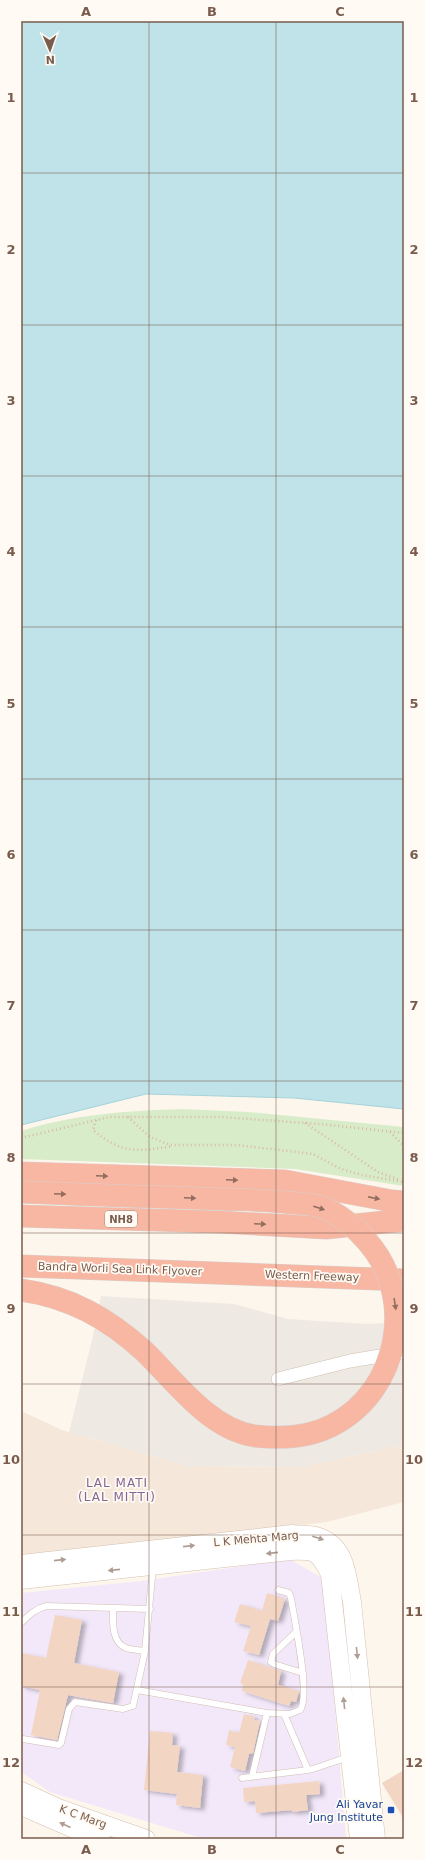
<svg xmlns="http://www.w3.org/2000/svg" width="425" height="1860" font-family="'DejaVu Sans',sans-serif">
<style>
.residential{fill:#f5e8da}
.industrial{fill:#efe9e4}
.education{fill:#f3e8fa}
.green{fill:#d8ecc9}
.water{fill:#bfe3e8;stroke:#a5d3da}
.building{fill:#f3d5c3;filter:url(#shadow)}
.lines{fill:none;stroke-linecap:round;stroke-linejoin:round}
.lane-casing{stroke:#d1beb0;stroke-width:7}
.street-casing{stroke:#d1beb0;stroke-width:14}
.secondary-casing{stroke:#d6c0b0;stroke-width:19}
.highway-casing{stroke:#dad1cd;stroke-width:23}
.path{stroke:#d9b8a5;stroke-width:2.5;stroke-dasharray:1 3;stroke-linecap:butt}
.lane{stroke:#fff;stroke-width:6}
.street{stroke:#fff;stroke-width:13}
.secondary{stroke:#fff;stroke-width:18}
.highway{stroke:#f7b7a3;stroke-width:22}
.highway-bridge-casing{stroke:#dad1cd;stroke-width:23;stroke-linecap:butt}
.highway-bridge{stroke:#f7b7a3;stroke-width:22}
.oneway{fill:#936e5e}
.oneway2{fill:#af9d94}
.grid{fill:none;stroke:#7a5c4d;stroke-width:1;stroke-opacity:0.55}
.transit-dot{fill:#1a4fb4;stroke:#fffaf3;stroke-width:1.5}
.labels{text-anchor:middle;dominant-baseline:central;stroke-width:3.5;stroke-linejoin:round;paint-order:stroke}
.shield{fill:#fffaf3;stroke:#a28b7f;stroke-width:1}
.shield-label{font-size:10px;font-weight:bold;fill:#7a5c4d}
.street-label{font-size:11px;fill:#7a5c4d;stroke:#fffaf3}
.transit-label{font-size:11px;fill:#164399;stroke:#fffaf3;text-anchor:end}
.neighbourhood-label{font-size:12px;letter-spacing:1px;fill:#846695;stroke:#fffaf3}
.neatline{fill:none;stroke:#7a5c4d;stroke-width:1.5}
.grid-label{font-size:13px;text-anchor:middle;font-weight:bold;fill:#7a5c4d}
</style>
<defs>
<filter id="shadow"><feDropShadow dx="4.5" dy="2.5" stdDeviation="2" flood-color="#0004"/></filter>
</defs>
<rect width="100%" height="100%" fill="#fdf6ec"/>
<path class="residential" d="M 21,1411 L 62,1430 L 187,1466 L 301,1467 L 404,1445 L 404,1502 L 327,1522 L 21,1557 Z"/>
<path class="industrial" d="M 101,1296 L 234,1304 L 288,1319 L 367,1324 L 404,1322 L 404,1445 L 301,1467 L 187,1466 L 69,1432 L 93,1336 Z"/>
<path class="education" d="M 289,1559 L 324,1579 L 346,1838 L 198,1837 L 50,1792 L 21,1772 L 21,1593 L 142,1581 Z"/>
<path class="green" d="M 182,1109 L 248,1112 L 404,1127 L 404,1186 L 295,1169 L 21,1159 L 21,1131 C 75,1114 126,1111 182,1109 Z"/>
<path class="water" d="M 21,21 L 404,21 L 404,1109 L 294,1098 L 146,1094 L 21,1125 Z"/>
<path class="building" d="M 267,1593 L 285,1599 L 278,1621 L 270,1619 L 259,1655 L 243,1651 L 251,1626 L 234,1622 L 240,1604 L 262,1611 Z
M 55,1615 L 82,1620 L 74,1663 L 119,1672 L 113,1703 L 68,1695 L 57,1740 L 31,1735 L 40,1690 L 21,1686 L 21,1653 L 46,1658 Z
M 248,1660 L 281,1671 L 278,1685 L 299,1691 L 296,1702 L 291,1701 L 289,1706 L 242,1691 L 243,1684 L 240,1683 Z
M 244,1714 L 255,1717 L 254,1720 L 260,1721 L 253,1753 L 249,1754 L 245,1771 L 230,1767 L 235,1747 L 226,1745 L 229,1730 L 239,1733 Z
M 150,1731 L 173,1733 L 172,1745 L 180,1746 L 177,1772 L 203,1775 L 200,1808 L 176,1805 L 177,1794 L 144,1790 Z
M 404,1770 L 404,1819 L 382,1783 Z
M 319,1781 L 320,1794 L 306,1795 L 308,1810 L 292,1812 L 292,1810 L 256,1813 L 255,1801 L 244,1802 L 243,1788 Z"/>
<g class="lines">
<g class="lane-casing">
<path id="lane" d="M 113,1608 C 113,1621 111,1642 126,1648 C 132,1650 139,1650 145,1651
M 21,1623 C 29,1615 35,1609 46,1606 L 150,1609
M 296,1632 L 273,1654 L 271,1662 L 274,1664 L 303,1673
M 137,1690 L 267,1713 L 290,1714 L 300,1710 C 311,1697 294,1618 291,1598 L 289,1593 L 278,1590
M 23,1739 L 59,1745 L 61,1743 L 69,1709 L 75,1702 L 123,1709 L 133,1706 L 145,1651 L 153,1567
M 308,1770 C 323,1767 334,1760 348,1758
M 252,1777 L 267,1713
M 242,1778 L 308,1770 L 284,1714"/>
</g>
<g class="street-casing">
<path id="street" d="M 278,1379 L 350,1361 L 404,1352"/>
</g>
<g class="secondary-casing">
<path id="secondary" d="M 21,1564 L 292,1534 C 300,1535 312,1534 319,1537 C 347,1547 347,1577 352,1602 L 376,1839
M 21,1580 L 290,1551 C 316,1550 318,1551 330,1574 L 359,1839
M 21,1791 L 58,1808 L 146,1839
M 21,1806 L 81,1832 L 101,1839"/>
</g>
<g class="highway-casing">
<path id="highway" d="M 21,1173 L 285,1181 L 392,1201 L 404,1202
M 21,1216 L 221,1222 L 326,1228 L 404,1220
M 21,1266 L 404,1280"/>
</g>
<path class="path" d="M 128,1117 L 150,1137 L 170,1145 L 237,1145 L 313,1154 L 341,1169 L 362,1175 L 404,1182
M 96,1120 L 93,1130 C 122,1154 137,1152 173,1146
M 305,1123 L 378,1172 L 400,1180
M 390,1132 L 404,1146
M 21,1138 L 109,1117 L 221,1117 L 320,1124 L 404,1133"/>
<use href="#lane" class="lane"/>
<use href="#street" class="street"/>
<use href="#secondary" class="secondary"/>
<use href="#highway" class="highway"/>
<g class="highway-bridge-casing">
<path id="highway-bridge" d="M 21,1192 C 87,1195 152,1197 218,1199 C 243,1200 268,1200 293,1203 C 302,1204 312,1204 321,1207 C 338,1213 355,1227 366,1240 C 417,1296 400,1390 333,1425 C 310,1437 281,1439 255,1436 C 209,1429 176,1382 145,1352 C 108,1318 70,1297 21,1290"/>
</g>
<use href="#highway-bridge" class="highway-bridge"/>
</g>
<defs><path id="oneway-solid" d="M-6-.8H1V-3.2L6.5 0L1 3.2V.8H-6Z"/></defs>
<g class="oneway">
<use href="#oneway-solid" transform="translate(102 1176) rotate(2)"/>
<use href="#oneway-solid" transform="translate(232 1180) rotate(2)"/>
<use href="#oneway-solid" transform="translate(60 1194) rotate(2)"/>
<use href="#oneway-solid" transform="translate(190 1198) rotate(2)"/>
<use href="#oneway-solid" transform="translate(374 1198) rotate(11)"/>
<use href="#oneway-solid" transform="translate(319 1208) rotate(18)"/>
<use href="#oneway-solid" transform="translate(260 1224) rotate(3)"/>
<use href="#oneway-solid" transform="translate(395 1304) rotate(81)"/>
</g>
<g class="oneway2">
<use href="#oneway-solid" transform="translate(318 1538) rotate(17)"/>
<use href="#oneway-solid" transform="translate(189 1546) rotate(-6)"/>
<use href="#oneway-solid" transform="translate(272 1553) rotate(174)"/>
<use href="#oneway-solid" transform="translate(60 1560) rotate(-6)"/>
<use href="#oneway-solid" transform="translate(114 1570) rotate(174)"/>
<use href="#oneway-solid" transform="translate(357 1653) rotate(84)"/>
<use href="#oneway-solid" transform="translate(344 1703) rotate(-96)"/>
<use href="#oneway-solid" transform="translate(65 1825) rotate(-156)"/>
</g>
<path class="grid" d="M 149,21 L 149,1839M 276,21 L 276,1839M 21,173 L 404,173M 21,325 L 404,325M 21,476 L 404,476M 21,627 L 404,627M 21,779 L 404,779M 21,930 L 404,930M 21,1081 L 404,1081M 21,1233 L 404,1233M 21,1384 L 404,1384M 21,1535 L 404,1535M 21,1687 L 404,1687"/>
<rect class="transit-dot" x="387" y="1806" width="8" height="8" rx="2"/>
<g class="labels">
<rect class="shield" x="105" y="1211" width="32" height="16" rx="3"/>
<g class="shield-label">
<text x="121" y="1219">NH8</text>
</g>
<g class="street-label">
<text transform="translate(120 1269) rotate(2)">Bandra Worli Sea Link Flyover</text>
<text transform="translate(312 1276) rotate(2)">Western Freeway</text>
<text transform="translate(256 1539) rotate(-5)">L K Mehta Marg</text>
<text transform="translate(83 1817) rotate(20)">K C Marg</text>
</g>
<g class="transit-label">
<text x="383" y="1804">Ali Yavar<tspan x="383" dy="13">Jung Institute</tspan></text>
</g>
<g class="neighbourhood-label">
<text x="117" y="1483">LAL MATI<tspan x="117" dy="14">(LAL MITTI)</tspan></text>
</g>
</g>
<rect width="425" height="1860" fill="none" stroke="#fffaf3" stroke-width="44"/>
<g transform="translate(50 50) rotate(178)" stroke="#fffaf3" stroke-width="3" paint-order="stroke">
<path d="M0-3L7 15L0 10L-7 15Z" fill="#7a5c4d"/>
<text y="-6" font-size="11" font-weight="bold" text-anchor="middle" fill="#7a5c4d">N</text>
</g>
<rect x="22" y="22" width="381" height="1816" class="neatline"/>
<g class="grid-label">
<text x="86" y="16">A</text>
<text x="212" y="16">B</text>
<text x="340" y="16">C</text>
<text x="11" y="102">1</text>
<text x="414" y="102">1</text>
<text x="11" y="254">2</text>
<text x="414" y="254">2</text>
<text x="11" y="405">3</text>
<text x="414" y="405">3</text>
<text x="11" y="556">4</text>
<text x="414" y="556">4</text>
<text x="11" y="708">5</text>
<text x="414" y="708">5</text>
<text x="11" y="859">6</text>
<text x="414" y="859">6</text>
<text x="11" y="1010">7</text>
<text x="414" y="1010">7</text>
<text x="11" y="1162">8</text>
<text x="414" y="1162">8</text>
<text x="11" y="1313">9</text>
<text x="414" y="1313">9</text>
<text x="11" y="1464">10</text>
<text x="414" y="1464">10</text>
<text x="11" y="1616">11</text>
<text x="414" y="1616">11</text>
<text x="11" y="1767">12</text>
<text x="414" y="1767">12</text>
<text x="86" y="1854">A</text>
<text x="212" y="1854">B</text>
<text x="340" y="1854">C</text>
</g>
</svg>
